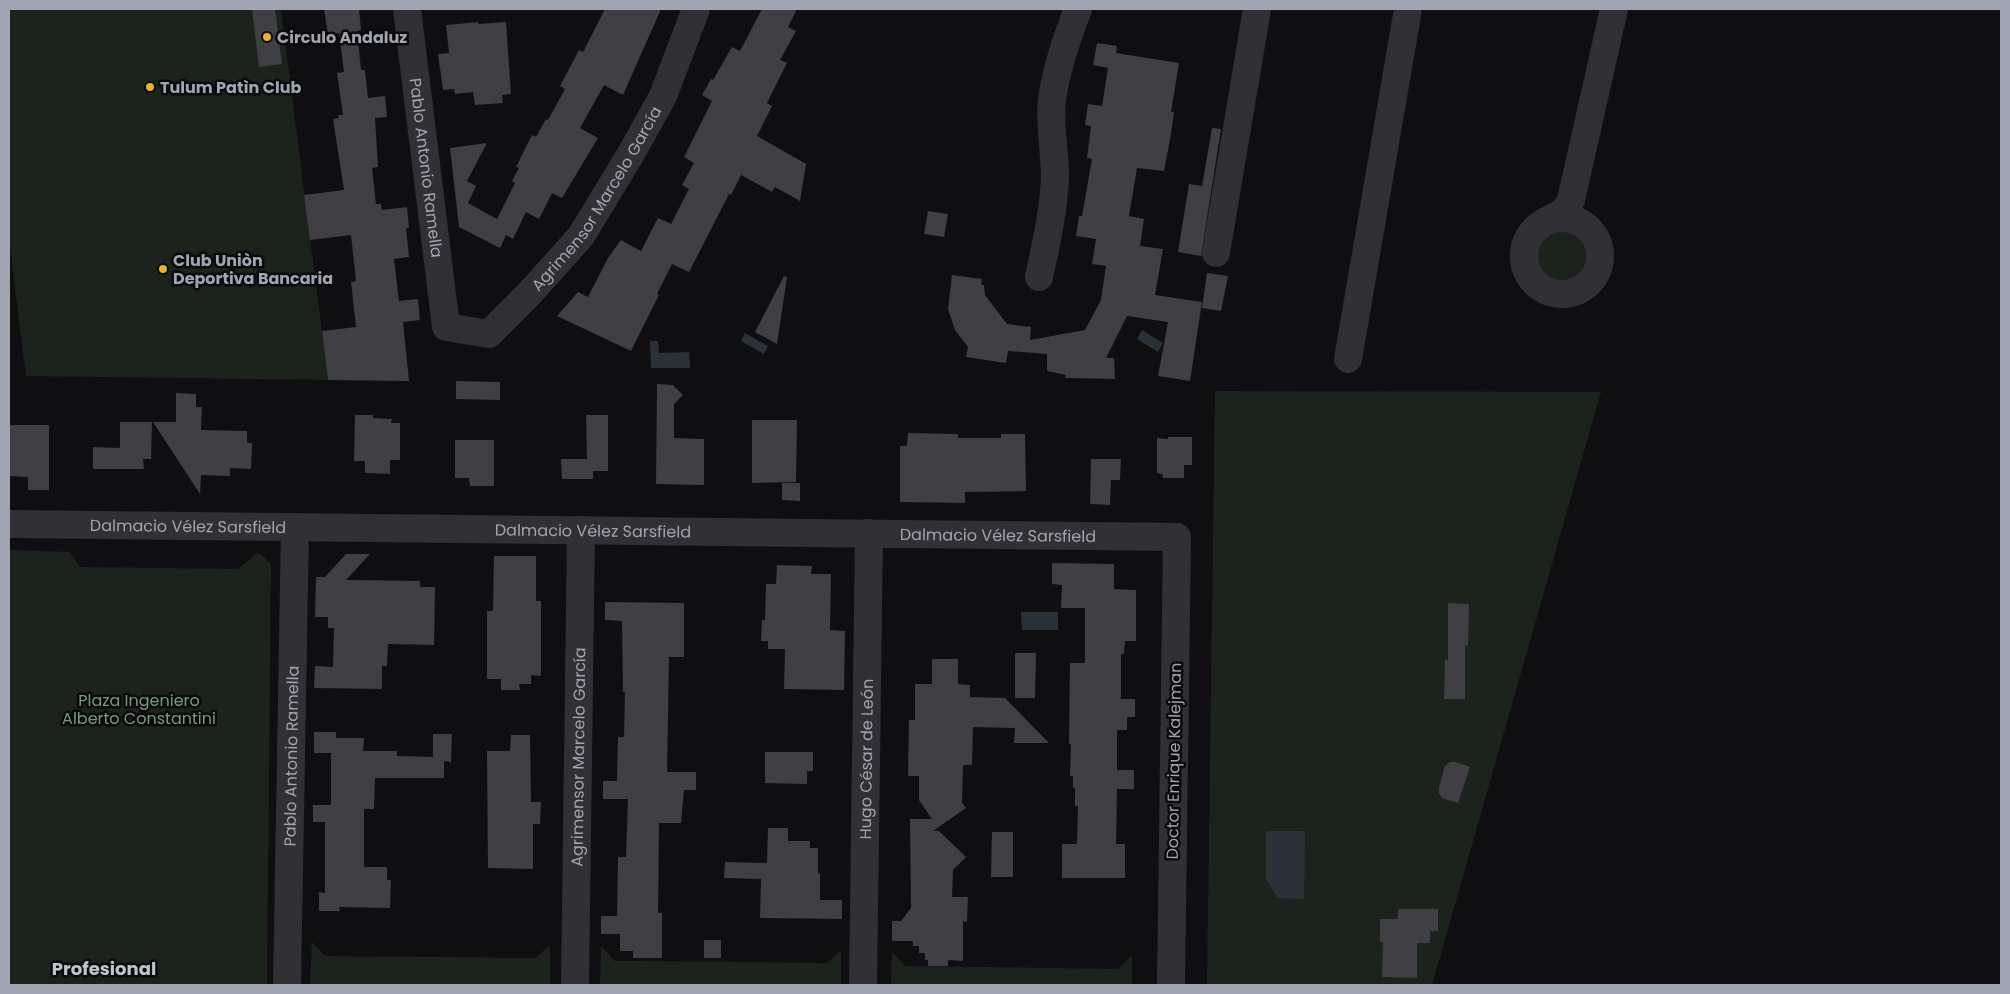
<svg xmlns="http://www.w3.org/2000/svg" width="2010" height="994" font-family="Poppins,sans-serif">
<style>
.green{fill:#1c231d}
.water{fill:#2a3138}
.building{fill:#3f3f44}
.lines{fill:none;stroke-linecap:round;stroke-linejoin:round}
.minor{stroke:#313135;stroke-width:28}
.poi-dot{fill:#e5b233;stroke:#0b0a0c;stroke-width:2}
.labels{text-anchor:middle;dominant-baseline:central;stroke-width:5;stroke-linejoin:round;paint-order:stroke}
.poi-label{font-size:16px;font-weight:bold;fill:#a1a5b1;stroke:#0b0a0c;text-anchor:start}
.street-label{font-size:16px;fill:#a1a5b1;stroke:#0b0a0c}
.park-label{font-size:16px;fill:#799b7d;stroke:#0b0a0c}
.neighbourhood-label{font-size:18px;font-weight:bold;fill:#c2c4cd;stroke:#0b0a0c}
</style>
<rect width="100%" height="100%" fill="#0f0f11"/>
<path class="green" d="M 9,9 L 281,9 L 328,380 L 26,376 L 9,239 Z
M1536 256a25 25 0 1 1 50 0a25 25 0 1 1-50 0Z
M 1215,391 L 1601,392 L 1432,985 L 1207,985 Z
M 9,550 L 70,552 L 80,567 L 238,569 L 256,554 L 259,553 L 271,564 L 267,985 L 9,985 Z
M 312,942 L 325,956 L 535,958 L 550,945 L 550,985 L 310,985 Z
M 601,946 L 615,961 L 632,961 L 827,963 L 841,950 L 841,985 L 600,985 Z
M 892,952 L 905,966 L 1118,969 L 1132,955 L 1132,985 L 891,985 Z"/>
<path class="water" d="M 1142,330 L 1163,343 L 1158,352 L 1137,339 Z
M 745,333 L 768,346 L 764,354 L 741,341 Z
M 650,341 L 658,341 L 659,353 L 689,352 L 690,368 L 651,368 Z
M 1021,612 L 1058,612 L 1058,630 L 1022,630 Z
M 1266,831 L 1303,831 L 1305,834 L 1304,896 L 1303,899 L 1277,898 L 1266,878 Z"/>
<path class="building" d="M 252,9 L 275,9 L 282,64 L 259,67 Z
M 324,9 L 359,9 L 361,30 L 357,31 L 361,70 L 365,70 L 368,98 L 385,96 L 387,117 L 375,118 L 378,167 L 372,168 L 376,204 L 381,204 L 382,210 L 407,207 L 409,228 L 406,228 L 409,257 L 394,259 L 399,301 L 418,299 L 420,320 L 403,322 L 409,381 L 328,380 L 322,331 L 356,327 L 351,282 L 356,281 L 351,235 L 310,240 L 304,195 L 344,190 L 333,119 L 339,118 L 338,115 L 343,115 L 337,73 L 344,72 L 339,33 L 328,35 Z
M 605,9 L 661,9 L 623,95 L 604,85 L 580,128 L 598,138 L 562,198 L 552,193 L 539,219 L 526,212 L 513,239 L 506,235 L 500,248 L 459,227 L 450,148 L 487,143 L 467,181 L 476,186 L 468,203 L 497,219 L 515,183 L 512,181 L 519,168 L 516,167 L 532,135 L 536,137 L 546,119 L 548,120 L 565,89 L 560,86 L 579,50 L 583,52 Z
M 762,9 L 797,9 L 788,27 L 796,31 L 780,60 L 787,63 L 767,103 L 772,106 L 757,136 L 806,164 L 800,201 L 775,187 L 772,192 L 741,175 L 731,195 L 729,194 L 689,272 L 672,264 L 657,294 L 659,295 L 631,351 L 557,316 L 578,292 L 588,297 L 608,258 L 621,240 L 641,251 L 658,218 L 671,224 L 689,189 L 682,185 L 694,163 L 684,157 L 712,101 L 702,95 L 711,79 L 713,80 L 732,47 L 740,51 Z
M 478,22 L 478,24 L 506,22 L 511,94 L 502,95 L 503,103 L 475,105 L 473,92 L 455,94 L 454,89 L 443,90 L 438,54 L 449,53 L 446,25 Z
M 1097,43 L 1117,46 L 1116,53 L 1179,63 L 1171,112 L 1174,112 L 1171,134 L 1164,171 L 1137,168 L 1129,216 L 1144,219 L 1140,246 L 1163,249 L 1155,295 L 1202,302 L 1190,381 L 1158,376 L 1168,322 L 1127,316 L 1106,358 L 1114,358 L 1115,379 L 1065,378 L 1066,375 L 1047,371 L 1047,354 L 1008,351 L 1006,363 L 966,357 L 968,347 L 955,330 L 948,309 L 952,275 L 982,279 L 981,285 L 984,285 L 985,295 L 1007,324 L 1031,327 L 1030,340 L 1085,330 L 1101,300 L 1106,266 L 1092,264 L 1096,239 L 1076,236 L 1079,216 L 1082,216 L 1092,159 L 1087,158 L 1091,126 L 1085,125 L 1088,104 L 1102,106 L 1108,68 L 1093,65 Z
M 1212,128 L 1221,129 L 1201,256 L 1178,252 L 1189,184 L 1202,186 Z
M 928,211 L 948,214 L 944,237 L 924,234 Z
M 1207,273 L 1228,276 L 1221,311 L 1202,308 Z
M 784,276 L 787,277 L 777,344 L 755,332 Z
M 456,381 L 500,382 L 500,400 L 456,399 Z
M 657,384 L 673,385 L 683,395 L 674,404 L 674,438 L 704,439 L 704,485 L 656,484 Z
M 176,393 L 196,394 L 196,407 L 202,407 L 201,430 L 247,431 L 247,443 L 252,443 L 251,469 L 230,468 L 230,476 L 201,475 L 200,494 L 153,422 L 176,422 Z
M 355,415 L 373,415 L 373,418 L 392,419 L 391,423 L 400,423 L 400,460 L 390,460 L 390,474 L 365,473 L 365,461 L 354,461 Z
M 586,415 L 608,415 L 608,471 L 593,471 L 593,479 L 562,479 L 561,459 L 587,459 Z
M 752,420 L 797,420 L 796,482 L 752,483 Z
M 120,422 L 152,422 L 151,459 L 143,459 L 144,469 L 93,469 L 93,447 L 120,448 Z
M 9,425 L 49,425 L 49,490 L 28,490 L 28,477 L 9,476 Z
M 908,433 L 958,434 L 958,438 L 1001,438 L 1001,434 L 1025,434 L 1026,491 L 965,492 L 965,503 L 900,502 L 900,446 L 907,446 Z
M 1168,437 L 1192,437 L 1192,465 L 1184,465 L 1184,478 L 1163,478 L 1162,474 L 1157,473 L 1157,438 L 1168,439 Z
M 455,440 L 494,440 L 494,486 L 470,486 L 469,478 L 455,478 Z
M 1091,459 L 1121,459 L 1120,480 L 1111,480 L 1110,505 L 1090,504 Z
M 782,483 L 800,483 L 800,501 L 782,500 Z
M 346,554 L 370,554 L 346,580 L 420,581 L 420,587 L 435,587 L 434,645 L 388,644 L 387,666 L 382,666 L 382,689 L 314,688 L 315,666 L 333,667 L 334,628 L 328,628 L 328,617 L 315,617 L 316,577 L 325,577 Z
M 494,556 L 536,556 L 536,601 L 541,601 L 541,676 L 531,675 L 531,684 L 519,684 L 520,690 L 501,690 L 501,679 L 487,679 L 487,611 L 493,611 Z
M 1052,563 L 1114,564 L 1114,589 L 1136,590 L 1136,641 L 1125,641 L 1124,654 L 1121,654 L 1121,699 L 1135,699 L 1135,717 L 1127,717 L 1127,730 L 1117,730 L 1117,770 L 1134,770 L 1134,789 L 1117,789 L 1116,844 L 1125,844 L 1125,878 L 1062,878 L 1062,844 L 1077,844 L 1078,806 L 1075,806 L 1075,788 L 1073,788 L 1073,776 L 1070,776 L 1071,744 L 1069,744 L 1070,663 L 1085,663 L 1085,608 L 1061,608 L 1062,585 L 1052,584 Z
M 777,565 L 812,566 L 811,574 L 831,574 L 830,630 L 845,631 L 844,690 L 784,689 L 785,649 L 768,649 L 768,641 L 761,641 L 762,620 L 765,620 L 766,584 L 776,584 Z
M 605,602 L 684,603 L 684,657 L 669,657 L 667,772 L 696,772 L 696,790 L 684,790 L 681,823 L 659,823 L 658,913 L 662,913 L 662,958 L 633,958 L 633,951 L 620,951 L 620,934 L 601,934 L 601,916 L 617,916 L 618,857 L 626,857 L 628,799 L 603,799 L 603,781 L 617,781 L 618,737 L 624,737 L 625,692 L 623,692 L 622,621 L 605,620 Z
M 1448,603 L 1469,604 L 1468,645 L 1465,645 L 1465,699 L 1444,699 L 1445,660 L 1448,660 Z
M 1015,653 L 1036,653 L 1035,698 L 1015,698 Z
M 932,659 L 958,659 L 958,684 L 970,685 L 970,697 L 1005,698 L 1049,743 L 1014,743 L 1015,728 L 973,727 L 972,765 L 963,765 L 962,803 L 966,808 L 933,831 L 939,831 L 966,857 L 953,870 L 952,897 L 968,897 L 967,922 L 963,921 L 963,961 L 948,960 L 948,966 L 928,966 L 928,960 L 925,960 L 925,953 L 919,953 L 919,946 L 913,946 L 913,941 L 892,941 L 892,921 L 901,921 L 911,908 L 910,819 L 932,819 L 919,800 L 919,776 L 908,776 L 909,720 L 915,720 L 915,684 L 932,684 Z
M 314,732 L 336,732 L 336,738 L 364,738 L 363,751 L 397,751 L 397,756 L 433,757 L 433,734 L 452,734 L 451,762 L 444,761 L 444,778 L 375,778 L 374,809 L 364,809 L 364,867 L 387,867 L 387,880 L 391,880 L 390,908 L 339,907 L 340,911 L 319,911 L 319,892 L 325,893 L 325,822 L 313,822 L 313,805 L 331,805 L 331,753 L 314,753 Z
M 511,735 L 530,735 L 531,802 L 541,802 L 540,824 L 533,824 L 533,869 L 488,868 L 487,751 L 510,751 Z
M 765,752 L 813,752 L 813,771 L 807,771 L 807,784 L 765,783 Z
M 1450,762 L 1456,762 L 1470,767 L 1458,803 L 1442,798 L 1439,793 L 1439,787 L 1445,766 Z
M 768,828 L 788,828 L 788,841 L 810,841 L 810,848 L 818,848 L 818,874 L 820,873 L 820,900 L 842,900 L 842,919 L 760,918 L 761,879 L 724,878 L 725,862 L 767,863 Z
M 992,832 L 1013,832 L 1013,877 L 991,877 Z
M 1398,909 L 1438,909 L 1438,931 L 1430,931 L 1430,943 L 1417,943 L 1417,978 L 1382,977 L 1383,942 L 1380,942 L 1380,919 L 1398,919 Z
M 704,940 L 721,940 L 721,958 L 704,958 Z"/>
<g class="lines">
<g class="minor">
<path id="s1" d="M 407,9 L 446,327 L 489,334 L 529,294 L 581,236 L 632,152 L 663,96 L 696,9"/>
<circle cx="1562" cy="256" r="38"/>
<path d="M 1550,219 L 1564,212 L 1571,200 L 1614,9"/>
<path d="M 1216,253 L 1257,9"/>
<path d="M 1039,277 C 1046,244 1054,210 1055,176 C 1055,151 1049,126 1052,100 C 1056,69 1067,38 1078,9"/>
<path d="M 1348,359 L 1408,9"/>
<path id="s2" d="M 9,524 L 1177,537 L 1171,985"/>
<path id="s3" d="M 287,985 L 295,527"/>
<path id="s4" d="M 575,985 L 581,530"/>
<path id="s5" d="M 863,985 L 869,533"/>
</g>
</g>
<g class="poi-dot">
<circle cx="267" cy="37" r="5"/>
<circle cx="150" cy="87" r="5"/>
<circle cx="163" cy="269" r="5"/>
</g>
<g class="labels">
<g class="poi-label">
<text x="277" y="37">Circulo Andaluz</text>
<text x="160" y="87">Tulum Patìn Club</text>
<text x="173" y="260">Club Uniòn<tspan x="173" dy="18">Deportiva Bancaria</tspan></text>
</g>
<g class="street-label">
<text stroke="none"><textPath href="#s1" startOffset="160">Pablo Antonio Ramella</textPath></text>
<text stroke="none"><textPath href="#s1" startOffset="538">Agrimensor Marcelo García</textPath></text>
<text stroke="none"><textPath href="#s2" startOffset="179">Dalmacio Vélez Sarsfield</textPath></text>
<text stroke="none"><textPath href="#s2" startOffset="584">Dalmacio Vélez Sarsfield</textPath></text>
<text stroke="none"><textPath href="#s2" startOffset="989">Dalmacio Vélez Sarsfield</textPath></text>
<text stroke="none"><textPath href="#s3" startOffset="229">Pablo Antonio Ramella</textPath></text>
<text stroke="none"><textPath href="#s4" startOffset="228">Agrimensor Marcelo García</textPath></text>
<text stroke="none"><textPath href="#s5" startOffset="226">Hugo César de León</textPath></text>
<text transform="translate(1174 761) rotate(-89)">Doctor Enrique Kalejman</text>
</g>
<g class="park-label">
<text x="139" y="700">Plaza Ingeniero<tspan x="139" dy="18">Alberto Constantini</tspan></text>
</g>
<g class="neighbourhood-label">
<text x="104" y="968">Profesional</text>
</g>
</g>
<rect width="2010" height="994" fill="none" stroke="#a1a5b1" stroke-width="20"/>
</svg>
